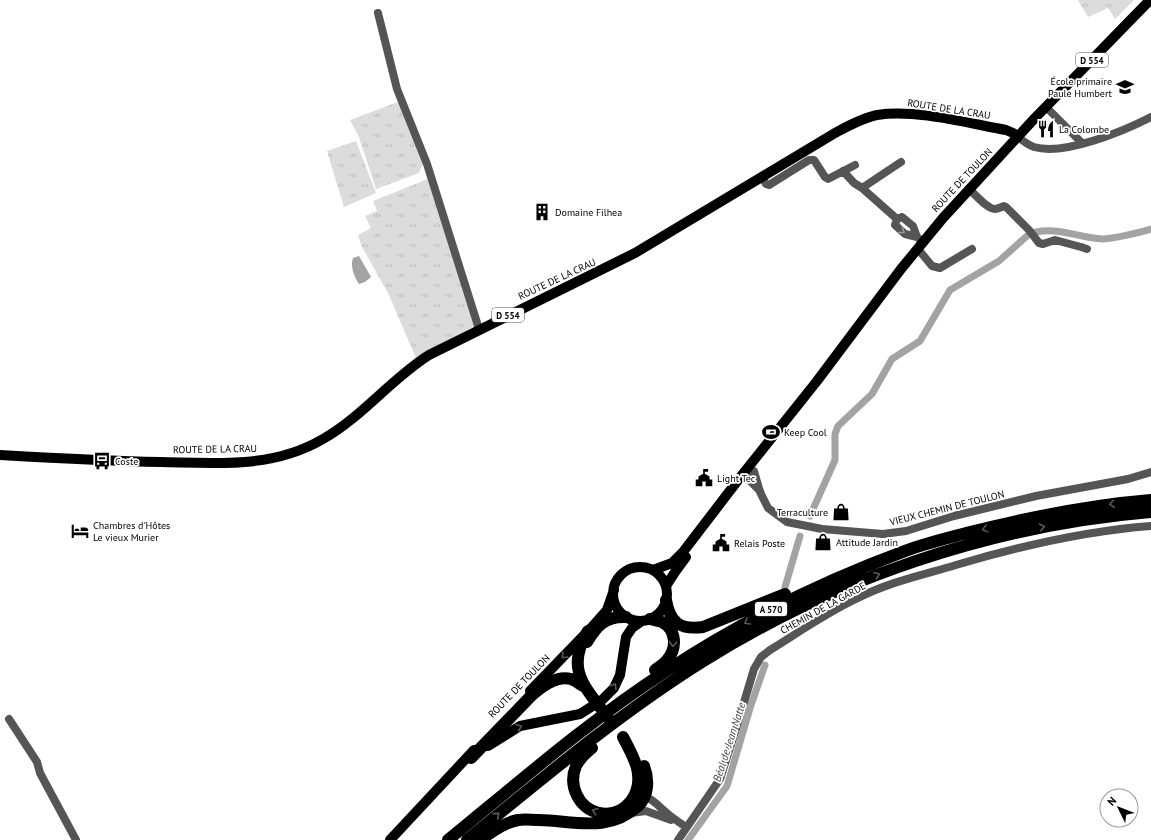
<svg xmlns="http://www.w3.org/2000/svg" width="1151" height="840" font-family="'PT Sans',sans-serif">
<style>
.grass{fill:url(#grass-tufts)}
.water{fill:#a3a3a3}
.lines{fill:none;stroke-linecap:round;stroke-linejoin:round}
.canal{stroke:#a3a3a3;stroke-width:7}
.minor{stroke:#555;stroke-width:8}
.major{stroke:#000;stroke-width:10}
.highway{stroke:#000;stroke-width:12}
.oneway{stroke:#999}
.oneway2{stroke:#595959}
.labels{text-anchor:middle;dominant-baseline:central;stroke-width:3.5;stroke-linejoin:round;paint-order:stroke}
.shield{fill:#fff;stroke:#4c4c4c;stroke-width:1}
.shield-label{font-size:9px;font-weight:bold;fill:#000}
.poi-label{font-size:10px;fill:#000;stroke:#fff;text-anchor:start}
.street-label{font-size:10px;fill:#000;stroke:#fff}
.water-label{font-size:11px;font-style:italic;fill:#444;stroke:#fff}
</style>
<defs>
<pattern id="grass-tufts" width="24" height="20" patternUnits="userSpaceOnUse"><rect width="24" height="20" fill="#dcdcdc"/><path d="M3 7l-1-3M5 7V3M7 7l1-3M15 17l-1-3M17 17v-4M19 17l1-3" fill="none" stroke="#bbb"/></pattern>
</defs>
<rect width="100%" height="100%" fill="#fff"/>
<path class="grass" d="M 1078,0 L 1134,0 L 1115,19 L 1108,8 L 1088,17 Z
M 398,102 L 424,160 L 419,173 L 376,189 L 359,137 L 350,120 Z
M 356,141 L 376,193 L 344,207 L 327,151 Z
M 428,179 L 475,326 L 416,358 L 388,293 L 362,247 L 358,235 L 371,228 L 365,216 L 377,211 L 373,201 Z"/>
<path class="water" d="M 359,256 L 371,277 L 365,282 L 359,284 C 354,277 350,266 353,258 Z"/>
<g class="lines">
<path class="canal" d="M 1036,232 C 1059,227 1080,238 1102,239 C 1112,239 1142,232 1151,229
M 810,516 L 835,460 L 835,434 L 838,426 L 872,394 L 892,359 L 920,341 L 950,290 L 999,261 L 1028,235
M 785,587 L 800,536
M 688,840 L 727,786 L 751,705 L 765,665"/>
<path class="minor" d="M 378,13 L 397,89 L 427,164 L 479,329
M 1046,107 L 1082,143
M 1018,137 C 1023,141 1028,145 1034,147 C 1064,156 1124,131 1151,117
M 843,171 L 854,183 L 862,188 L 897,219
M 762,177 L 766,184 L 769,185 L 809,160 L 814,160 L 825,177 L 828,179 L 855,165
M 862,188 L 901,162
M 969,189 C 975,194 987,209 995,209 C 998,209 1001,207 1004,206 L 1006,207 L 1029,230 L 1039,243 L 1043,244 L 1055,240 L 1081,247 L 1087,249
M 897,219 L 902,217 L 913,226 L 917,237 L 923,242
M 897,219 L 895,225 L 905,234 L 917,237
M 918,249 L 932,266 L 940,268 L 972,249
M 749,470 L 746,477 L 760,491
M 744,473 L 751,470 L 754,471 L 760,492 L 768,508 L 787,522 L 822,529 L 883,534 L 906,531 L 954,516 L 1036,496 L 1128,479 L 1151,472
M 9,719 L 37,762 L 40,773 L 76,840
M 640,796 C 651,796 660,808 668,814 C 674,819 680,823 686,827
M 631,813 L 646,811 L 671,820
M 678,840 L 720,779 L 736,729 L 754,669 L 761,657 L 770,650 C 799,632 828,612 858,598 C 889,582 923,575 956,565 C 1020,546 1084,531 1151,526"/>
<path class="major" d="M 0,455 C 53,458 107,461 160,462 C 216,463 272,469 323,439 C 362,417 391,379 429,355 L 635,253 L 835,133 C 848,126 862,118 877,115 C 916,109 967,123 1006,130 L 1013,133 L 1018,137
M613 594a27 27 0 1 1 54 0a27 27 0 1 1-54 0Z
M 653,570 L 672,563 L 683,552 L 742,475 L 817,381 L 901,269 L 943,218 L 1034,119 L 1150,0
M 666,586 L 675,572 L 686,557
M 530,691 L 591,628 L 607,610 L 614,590
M 488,746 L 520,726 L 580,714 L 602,700 L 614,688 L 620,675 L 626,637 L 632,628 L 642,621
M 390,840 L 474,750"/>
<path class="highway" d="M 666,600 C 670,623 680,630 703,627 L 785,594
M 650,619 C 654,620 658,621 662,622 C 677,630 677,649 667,660 C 664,664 659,667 655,670
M 588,631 C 564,670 586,688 609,719
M 587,642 C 597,625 606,616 626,617
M 592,748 C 586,753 579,759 576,766 C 568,785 578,808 599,813 C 626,818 643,793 637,768 C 634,757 628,747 623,737
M 471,758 L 531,696 C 541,687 556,675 571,679 C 576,681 581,685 585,687
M 448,840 C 519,782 589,721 666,671 C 740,622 821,582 905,551 C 926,543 948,538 970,532 C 1030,517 1090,505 1151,500
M 467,840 C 543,778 619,714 702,662 C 835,578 994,525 1151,512
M 480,840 C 492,832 503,823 518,820 C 524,819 532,820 539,820 C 575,821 608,833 638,806 C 649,796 649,779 644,766"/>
</g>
<defs><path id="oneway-chevron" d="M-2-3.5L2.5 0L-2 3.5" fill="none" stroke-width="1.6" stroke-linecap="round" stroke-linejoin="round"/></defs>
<use class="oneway" href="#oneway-chevron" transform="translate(902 231) rotate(36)"/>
<g class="oneway2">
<use href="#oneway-chevron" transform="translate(1112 504) rotate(172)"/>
<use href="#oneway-chevron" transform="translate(1042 527) rotate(-11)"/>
<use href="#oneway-chevron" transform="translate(985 529) rotate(165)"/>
<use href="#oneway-chevron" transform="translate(877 575) rotate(-21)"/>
<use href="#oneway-chevron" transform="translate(747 622) rotate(150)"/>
<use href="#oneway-chevron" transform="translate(673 644) rotate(93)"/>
<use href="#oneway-chevron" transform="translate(564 656) rotate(134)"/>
<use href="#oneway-chevron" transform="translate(614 686) rotate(-58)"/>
<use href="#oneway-chevron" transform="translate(519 727) rotate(-23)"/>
<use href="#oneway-chevron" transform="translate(595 811) rotate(-160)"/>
<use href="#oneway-chevron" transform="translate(497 815) rotate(-40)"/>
</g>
<defs>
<g id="school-bare" transform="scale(1.38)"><path d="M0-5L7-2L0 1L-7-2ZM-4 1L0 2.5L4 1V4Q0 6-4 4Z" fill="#000" stroke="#fff" stroke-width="2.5" paint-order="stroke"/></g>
<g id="restaurant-bare" transform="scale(1.38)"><path d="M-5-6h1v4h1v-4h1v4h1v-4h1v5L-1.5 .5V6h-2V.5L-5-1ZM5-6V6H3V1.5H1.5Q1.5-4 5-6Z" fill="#000" stroke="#fff" stroke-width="2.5" paint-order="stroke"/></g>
<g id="building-bare" transform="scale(1.38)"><path d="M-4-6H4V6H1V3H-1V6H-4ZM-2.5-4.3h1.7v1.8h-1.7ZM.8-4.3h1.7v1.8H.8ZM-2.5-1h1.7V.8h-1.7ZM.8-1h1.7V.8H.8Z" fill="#000" stroke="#fff" stroke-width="2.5" paint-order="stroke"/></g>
<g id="stadium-bare" transform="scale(1.38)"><path d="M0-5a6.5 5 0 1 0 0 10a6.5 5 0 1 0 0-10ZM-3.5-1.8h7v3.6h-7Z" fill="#000" stroke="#fff" stroke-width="2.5" paint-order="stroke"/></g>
<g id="bus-bare" transform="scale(1.38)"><path d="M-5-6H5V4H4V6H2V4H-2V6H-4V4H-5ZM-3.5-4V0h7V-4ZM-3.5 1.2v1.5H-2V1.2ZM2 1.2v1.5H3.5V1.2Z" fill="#000" stroke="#fff" stroke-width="2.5" paint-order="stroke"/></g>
<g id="civic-bare" transform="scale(1.38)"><path d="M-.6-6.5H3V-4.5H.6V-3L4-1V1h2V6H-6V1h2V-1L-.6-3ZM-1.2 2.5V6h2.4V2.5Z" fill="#000" stroke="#fff" stroke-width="2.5" paint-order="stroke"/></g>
<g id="shop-bare" transform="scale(1.38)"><path d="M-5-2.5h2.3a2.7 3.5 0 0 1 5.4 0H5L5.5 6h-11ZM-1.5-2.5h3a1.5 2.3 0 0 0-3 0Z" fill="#000" stroke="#fff" stroke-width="2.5" paint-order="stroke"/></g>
<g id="hotel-bare" transform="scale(1.38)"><path d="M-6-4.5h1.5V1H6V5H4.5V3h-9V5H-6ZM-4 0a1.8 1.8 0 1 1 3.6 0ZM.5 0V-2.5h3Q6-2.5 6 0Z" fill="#000" stroke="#fff" stroke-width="2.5" paint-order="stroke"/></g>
</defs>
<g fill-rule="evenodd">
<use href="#school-bare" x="1125" y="87"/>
<use href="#restaurant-bare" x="1046" y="129"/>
<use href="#building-bare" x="542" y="212"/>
<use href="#stadium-bare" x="771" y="432"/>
<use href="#bus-bare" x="102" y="461"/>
<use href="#civic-bare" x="704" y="478"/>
<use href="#shop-bare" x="841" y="512"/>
<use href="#hotel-bare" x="80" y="531"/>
<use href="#shop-bare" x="823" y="542"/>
<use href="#civic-bare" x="721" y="543"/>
</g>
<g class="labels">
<g class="shield">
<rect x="1076" y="53" width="32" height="14" rx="3"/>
<rect x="492" y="308" width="32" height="14" rx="3"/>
<rect x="755" y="602" width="32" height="14" rx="3"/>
</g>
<g class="shield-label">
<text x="1092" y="60">D 554</text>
<text x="508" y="315">D 554</text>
<text x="771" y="609">A 570</text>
</g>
<g class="poi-label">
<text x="1112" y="81" text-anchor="end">École primaire<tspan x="1112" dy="12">Paule Humbert</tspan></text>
<text x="1059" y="129">La Colombe</text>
<text x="555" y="212">Domaine Filhea</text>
<text x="784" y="432">Keep Cool</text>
<text x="115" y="461">Coste</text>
<text x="717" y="478">Light Tec</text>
<text x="828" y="512" text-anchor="end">Terraculture</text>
<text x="93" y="525">Chambres d'Hôtes<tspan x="93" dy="12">Le vieux Murier</tspan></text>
<text x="836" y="542">Attitude Jardin</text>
<text x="734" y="543">Relais Poste</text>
</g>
<g class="street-label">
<text transform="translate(949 109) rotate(9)">ROUTE DE LA CRAU</text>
<text transform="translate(962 180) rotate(-47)">ROUTE DE TOULON</text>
<text transform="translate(557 279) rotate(-25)">ROUTE DE LA CRAU</text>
<text transform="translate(215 449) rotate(-1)">ROUTE DE LA CRAU</text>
<text transform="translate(947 508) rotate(-14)">VIEUX CHEMIN DE TOULON</text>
<text transform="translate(823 608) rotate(-29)">CHEMIN DE LA GARDE</text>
<text transform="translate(519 686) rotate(-46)">ROUTE DE TOULON</text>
</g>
<g class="water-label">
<text transform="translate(729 742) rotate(-72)">Béal de Jean Natte</text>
</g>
</g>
<g transform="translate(1119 808) rotate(313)"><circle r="19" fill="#ffffff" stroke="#999999"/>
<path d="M0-3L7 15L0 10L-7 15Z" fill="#000000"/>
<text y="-6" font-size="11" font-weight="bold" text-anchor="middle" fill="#000000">N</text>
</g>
</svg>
